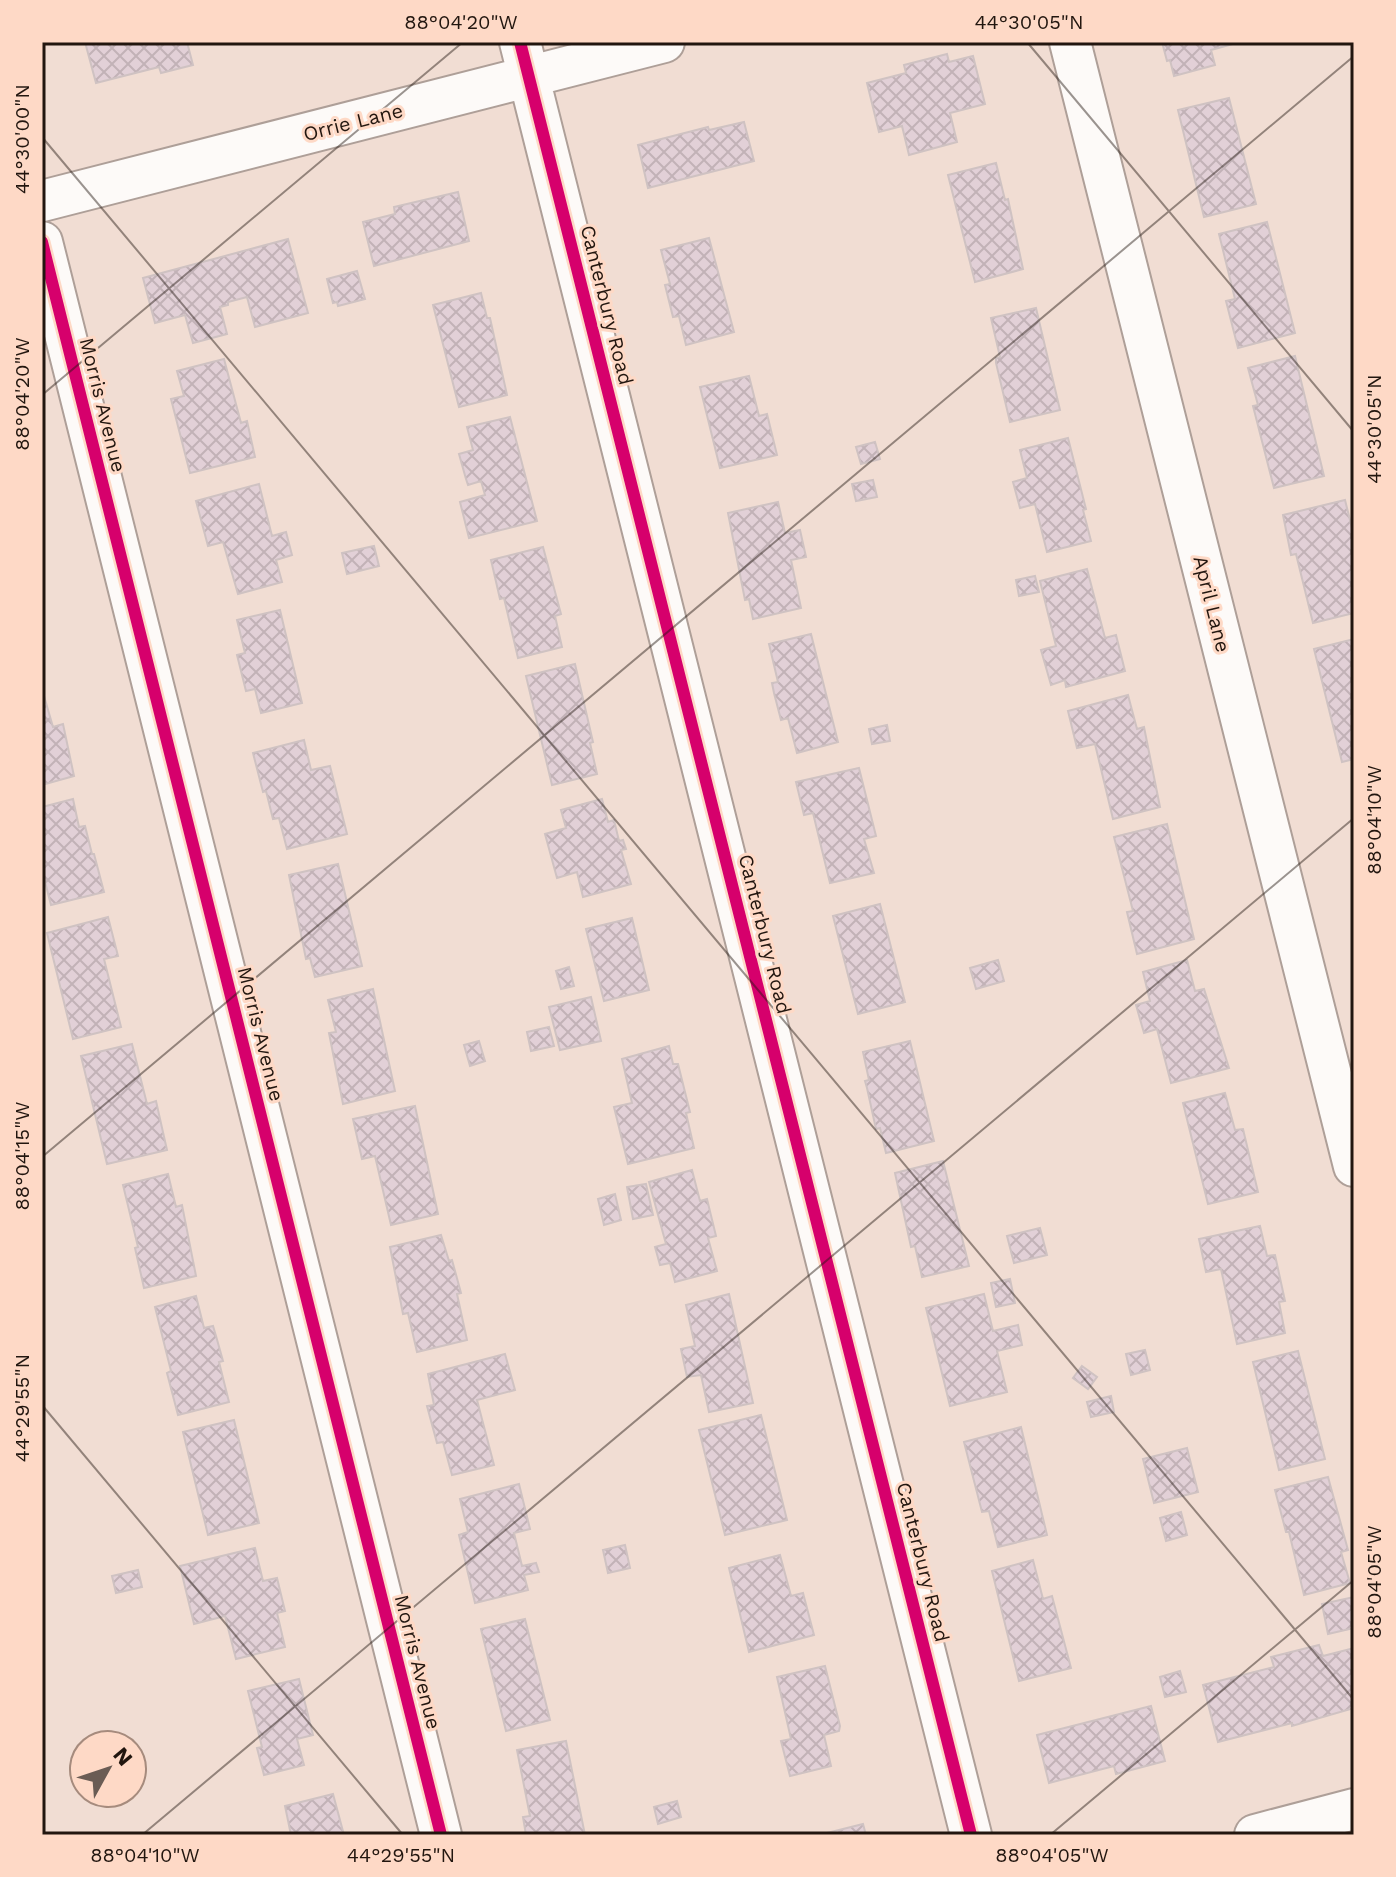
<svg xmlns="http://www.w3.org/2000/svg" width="1396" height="1877" font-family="'Work Sans',sans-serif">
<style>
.building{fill:url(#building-cross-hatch);stroke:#cfc2c2;stroke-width:2}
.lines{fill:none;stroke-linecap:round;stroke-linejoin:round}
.minor-casing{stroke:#ae9f98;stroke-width:44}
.minor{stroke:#fdfaf8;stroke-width:40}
.cycleway-casing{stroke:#fed9c6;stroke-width:17}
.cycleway{stroke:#d6006c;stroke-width:12}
.ticks{fill:none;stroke:#22160f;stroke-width:2;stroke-opacity:0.45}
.labels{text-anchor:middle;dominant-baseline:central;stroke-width:6;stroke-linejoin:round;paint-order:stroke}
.street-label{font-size:20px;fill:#22160f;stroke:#fed9c6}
.neatline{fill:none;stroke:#22160f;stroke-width:3}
.ticks-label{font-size:20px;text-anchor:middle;fill:#22160f}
</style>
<defs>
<pattern id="building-cross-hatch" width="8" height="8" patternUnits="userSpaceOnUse" patternTransform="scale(2)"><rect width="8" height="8" fill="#e2d0d7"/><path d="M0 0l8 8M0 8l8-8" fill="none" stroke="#c2b2b7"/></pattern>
</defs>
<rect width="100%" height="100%" fill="#f1ddd3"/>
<path class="building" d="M 85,42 L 187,42 L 193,65 L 161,73 L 159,67 L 96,83 Z
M 1162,42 L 1240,42 L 1211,50 L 1215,65 L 1174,76 L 1170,60 L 1167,61 Z
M 947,54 L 949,62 L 973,56 L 985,104 L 950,113 L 957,142 L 909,155 L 902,126 L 879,132 L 867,83 L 906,73 L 904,65 Z
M 1229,98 L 1256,204 L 1204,217 L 1178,110 Z
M 744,122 L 754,161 L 648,188 L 638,145 L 708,127 L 709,130 Z
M 996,163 L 1005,200 L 1008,199 L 1023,269 L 975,282 L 948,175 Z
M 458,192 L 469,241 L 374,266 L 363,222 L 395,214 L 394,207 Z
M 1267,222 L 1295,333 L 1238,348 L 1226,301 L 1235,299 L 1219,234 Z
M 709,238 L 734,332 L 686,345 L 679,316 L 673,317 L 665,285 L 670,284 L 661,250 Z
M 288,239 L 308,313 L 255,327 L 247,297 L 228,302 L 228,305 L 220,307 L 227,334 L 193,343 L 185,315 L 155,323 L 143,278 Z
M 357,271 L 365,299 L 338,306 L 337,302 L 333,303 L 327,279 Z
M 481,293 L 487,318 L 490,318 L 507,395 L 459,407 L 433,305 Z
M 1036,308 L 1060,410 L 1010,422 L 996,363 L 996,358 L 1000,357 L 991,318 Z
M 1295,356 L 1324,476 L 1274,488 L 1253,406 L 1258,405 L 1248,368 Z
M 224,359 L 241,423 L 247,421 L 255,457 L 190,473 L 171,399 L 184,396 L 177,371 Z
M 749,376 L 759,416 L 767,414 L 777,455 L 720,468 L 700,387 Z
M 510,417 L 537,521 L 469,538 L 460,502 L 485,495 L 481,481 L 468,485 L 466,479 L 459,454 L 473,450 L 467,427 Z
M 1068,438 L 1086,509 L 1083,510 L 1091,541 L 1047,552 L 1035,504 L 1020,508 L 1013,482 L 1027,478 L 1020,450 Z
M 875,442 L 880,459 L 861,464 L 856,447 Z
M 873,480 L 877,497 L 856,501 L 852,484 Z
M 259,484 L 272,536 L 286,532 L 292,555 L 276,560 L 282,582 L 238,594 L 223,542 L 208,546 L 196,501 Z
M 1345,500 L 1354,536 L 1354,613 L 1313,623 L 1296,554 L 1291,555 L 1283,515 Z
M 778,502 L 785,533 L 800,530 L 806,557 L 791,560 L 801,608 L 753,619 L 749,599 L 745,600 L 728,513 Z
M 374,546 L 379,566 L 347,574 L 342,553 Z
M 543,547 L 561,614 L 555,616 L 562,647 L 518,658 L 504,598 L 500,599 L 491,560 Z
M 1087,569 L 1105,638 L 1116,635 L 1125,671 L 1066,687 L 1065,680 L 1051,685 L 1041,650 L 1056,646 L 1040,581 Z
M 1035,576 L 1039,592 L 1019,596 L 1016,580 Z
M 280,610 L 302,703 L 261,713 L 255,689 L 246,691 L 237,655 L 245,653 L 237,620 Z
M 811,634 L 838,742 L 797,753 L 788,718 L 781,720 L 774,693 L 772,683 L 778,682 L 769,644 Z
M 1354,639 L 1354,759 L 1342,762 L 1314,649 Z
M 575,664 L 593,742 L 590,743 L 597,774 L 552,785 L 526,676 Z
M 42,689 L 53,727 L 63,724 L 74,776 L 42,785 Z
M 1128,695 L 1137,729 L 1144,727 L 1160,807 L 1113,819 L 1095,744 L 1077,748 L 1068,711 Z
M 887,725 L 890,741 L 872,744 L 869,729 Z
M 304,740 L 311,770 L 330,766 L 347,834 L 287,849 L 279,818 L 273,819 L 266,791 L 263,792 L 253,753 Z
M 859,768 L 876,836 L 864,839 L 874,873 L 830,883 L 813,813 L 804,815 L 796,782 Z
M 73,799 L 79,827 L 85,826 L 92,854 L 94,854 L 104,892 L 51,905 L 42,870 L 42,807 Z
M 602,799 L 608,822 L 614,820 L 619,841 L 623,840 L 626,849 L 621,850 L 631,884 L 583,897 L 577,872 L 557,878 L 545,834 L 566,828 L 561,810 Z
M 1167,824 L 1194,939 L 1137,954 L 1127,912 L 1133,911 L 1114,837 Z
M 338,864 L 362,966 L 315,977 L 310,958 L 306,959 L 289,875 Z
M 880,904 L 905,1002 L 858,1014 L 833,916 Z
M 108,917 L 118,956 L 104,959 L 121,1027 L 73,1039 L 47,933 Z
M 632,918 L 649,990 L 604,1001 L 586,929 Z
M 998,960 L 1004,981 L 976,989 L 970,968 Z
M 1187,960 L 1195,991 L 1204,989 L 1229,1068 L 1171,1083 L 1157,1029 L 1144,1033 L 1136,1005 L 1150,1001 L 1143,972 Z
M 569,967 L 574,986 L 561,989 L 556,971 Z
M 373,989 L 395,1091 L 343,1104 L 329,1033 L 336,1032 L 328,1000 Z
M 591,997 L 601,1041 L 560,1050 L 549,1007 Z
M 549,1027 L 554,1046 L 531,1051 L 527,1032 Z
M 479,1041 L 485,1061 L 470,1066 L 464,1045 Z
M 910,1041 L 934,1141 L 886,1153 L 880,1128 L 876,1129 L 867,1088 L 865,1081 L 869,1080 L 863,1052 Z
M 132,1044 L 147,1104 L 156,1101 L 167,1150 L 107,1164 L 81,1056 Z
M 669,1046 L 673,1064 L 678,1064 L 690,1112 L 686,1113 L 694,1148 L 628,1164 L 614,1107 L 632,1103 L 622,1059 Z
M 1225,1093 L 1235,1130 L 1243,1129 L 1258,1192 L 1208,1204 L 1183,1103 Z
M 415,1106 L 438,1214 L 391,1225 L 375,1156 L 362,1159 L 353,1119 Z
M 943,1161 L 969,1266 L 922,1277 L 915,1246 L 911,1247 L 895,1173 Z
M 692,1170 L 700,1201 L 707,1199 L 716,1236 L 708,1238 L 717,1271 L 675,1282 L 670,1263 L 660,1265 L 655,1247 L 666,1244 L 649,1182 Z
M 168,1174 L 176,1207 L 182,1205 L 196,1276 L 144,1288 L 135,1248 L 138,1247 L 123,1185 Z
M 646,1184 L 653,1215 L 633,1219 L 627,1187 Z
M 615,1194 L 621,1220 L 604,1225 L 598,1199 Z
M 1260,1226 L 1267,1256 L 1275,1255 L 1285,1301 L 1279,1302 L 1285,1333 L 1237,1344 L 1221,1269 L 1206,1272 L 1199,1239 Z
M 1040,1228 L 1047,1255 L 1014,1263 L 1007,1236 Z
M 441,1235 L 449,1261 L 452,1260 L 461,1293 L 457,1294 L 467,1340 L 417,1352 L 408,1313 L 403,1314 L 390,1247 Z
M 1010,1279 L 1015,1303 L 996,1307 L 991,1283 Z
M 729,1294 L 753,1403 L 709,1412 L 701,1375 L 687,1377 L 681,1349 L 695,1346 L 686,1305 Z
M 984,1294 L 993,1331 L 1018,1325 L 1022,1345 L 997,1351 L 1007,1392 L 950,1406 L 926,1308 Z
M 196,1296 L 204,1328 L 213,1326 L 216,1336 L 223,1361 L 219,1362 L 229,1402 L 178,1415 L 167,1373 L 171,1371 L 155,1307 Z
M 1145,1350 L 1150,1370 L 1131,1375 L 1126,1354 Z
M 1298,1351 L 1325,1459 L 1279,1470 L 1253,1362 Z
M 505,1354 L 515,1390 L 477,1400 L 494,1465 L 452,1475 L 443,1442 L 437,1443 L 427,1406 L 434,1405 L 428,1374 Z
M 1082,1366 L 1097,1377 L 1088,1389 L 1073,1378 Z
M 1111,1396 L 1114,1412 L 1091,1417 L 1087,1402 Z
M 761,1415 L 787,1520 L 725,1535 L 699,1430 Z
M 234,1420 L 259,1523 L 208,1535 L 183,1432 Z
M 1021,1427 L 1047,1535 L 998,1547 L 989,1511 L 982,1512 L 964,1442 Z
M 1187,1448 L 1198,1492 L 1154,1503 L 1143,1459 Z
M 1328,1477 L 1348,1550 L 1341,1552 L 1350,1583 L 1304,1595 L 1289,1532 L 1286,1532 L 1275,1490 Z
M 519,1484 L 530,1529 L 514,1533 L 522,1566 L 536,1563 L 539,1572 L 524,1575 L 528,1590 L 475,1603 L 459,1535 L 468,1532 L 460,1499 Z
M 1181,1512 L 1187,1535 L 1166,1541 L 1160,1518 Z
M 625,1545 L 630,1568 L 608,1573 L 603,1550 Z
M 255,1548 L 263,1581 L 277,1578 L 285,1611 L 277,1613 L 285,1647 L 236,1659 L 225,1616 L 194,1624 L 180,1566 Z
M 780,1555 L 791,1596 L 803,1593 L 814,1635 L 749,1652 L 729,1568 Z
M 1033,1560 L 1043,1599 L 1052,1596 L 1071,1668 L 1019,1681 L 992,1571 Z
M 138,1570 L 142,1587 L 116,1593 L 112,1576 Z
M 1354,1597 L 1354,1628 L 1328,1634 L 1322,1604 Z
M 525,1619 L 550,1720 L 506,1731 L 481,1629 Z
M 1319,1645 L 1323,1656 L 1354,1648 L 1354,1708 L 1292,1726 L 1292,1723 L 1218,1742 L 1203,1685 L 1274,1667 L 1271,1657 Z
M 825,1666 L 840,1726 L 839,1731 L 824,1735 L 831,1766 L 790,1776 L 781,1741 L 791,1739 L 777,1677 Z
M 1180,1671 L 1186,1692 L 1165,1697 L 1160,1677 Z
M 299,1679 L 313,1735 L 297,1739 L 304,1765 L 264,1775 L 257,1748 L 262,1747 L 248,1691 Z
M 1151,1706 L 1165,1761 L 1116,1774 L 1114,1766 L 1049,1783 L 1037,1735 Z
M 566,1741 L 585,1835 L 526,1835 L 523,1817 L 530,1816 L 517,1750 Z
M 333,1794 L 344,1835 L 291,1835 L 285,1806 Z
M 677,1801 L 681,1817 L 658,1824 L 654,1807 Z
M 863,1824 L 866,1835 L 819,1835 Z"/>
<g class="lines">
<g class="minor-casing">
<path id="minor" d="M 520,42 L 971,1835
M 1070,42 L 1354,1166
M 42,201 L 664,42
M 42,242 L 441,1835
M 1255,1835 L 1354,1809"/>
</g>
<use href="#minor" class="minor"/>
<g class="cycleway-casing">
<path id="cycleway" d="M 520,42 L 971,1835
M 42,242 L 441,1835"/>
</g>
<use href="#cycleway" class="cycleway"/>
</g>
<path class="ticks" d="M 1027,42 L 1354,432M 42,137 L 1354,1700M 42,395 L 463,42M 42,1157 L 1354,56M 42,1405 L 403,1835M 142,1835 L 1354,818M 1050,1835 L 1354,1580"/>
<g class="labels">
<g class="street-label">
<text transform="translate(353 122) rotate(-14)">Orrie Lane</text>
<text transform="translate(607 305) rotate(76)">Canterbury Road</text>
<text transform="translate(103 405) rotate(76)">Morris Avenue</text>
<text transform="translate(1212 604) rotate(76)">April Lane</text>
<text transform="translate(765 934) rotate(76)">Canterbury Road</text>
<text transform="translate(261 1034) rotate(76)">Morris Avenue</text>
<text transform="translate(923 1562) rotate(76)">Canterbury Road</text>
<text transform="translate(418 1662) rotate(76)">Morris Avenue</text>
</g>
</g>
<rect width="1396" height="1877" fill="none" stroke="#fed9c6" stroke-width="88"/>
<g transform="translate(108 1769) rotate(50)"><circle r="38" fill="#fed9c6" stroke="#a68b7d" stroke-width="2"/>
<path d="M0-6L14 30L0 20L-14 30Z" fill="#6a5c54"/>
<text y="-12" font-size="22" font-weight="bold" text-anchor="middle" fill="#22160f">N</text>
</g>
<rect x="44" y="44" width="1308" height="1789" class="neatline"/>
<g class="ticks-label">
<text x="461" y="29">88°04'20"W</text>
<text x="1029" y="29">44°30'05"N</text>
<text transform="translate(22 139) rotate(-90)" y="7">44°30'00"N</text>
<text transform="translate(22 394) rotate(-90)" y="7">88°04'20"W</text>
<text transform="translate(1374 429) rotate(-90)" y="7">44°30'05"N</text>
<text transform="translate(1374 820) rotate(-90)" y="7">88°04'10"W</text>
<text transform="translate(22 1156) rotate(-90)" y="7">88°04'15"W</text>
<text transform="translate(22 1408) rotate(-90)" y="7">44°29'55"N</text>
<text transform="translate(1374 1582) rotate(-90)" y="7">88°04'05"W</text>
<text x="145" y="1862">88°04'10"W</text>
<text x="401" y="1862">44°29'55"N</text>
<text x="1052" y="1862">88°04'05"W</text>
</g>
</svg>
